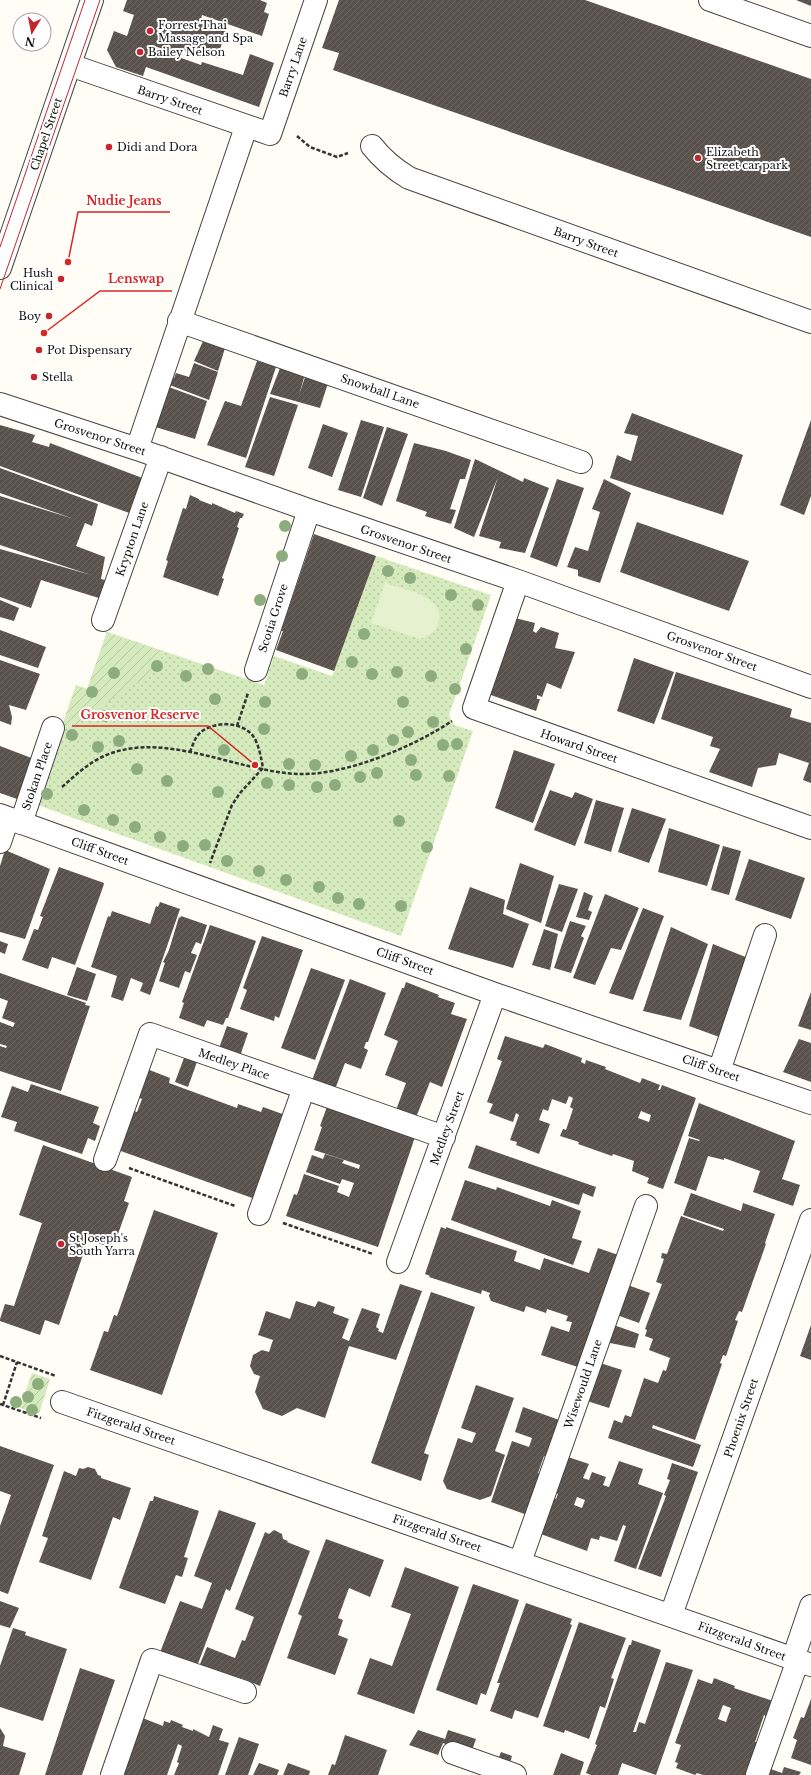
<svg xmlns="http://www.w3.org/2000/svg" width="811" height="1775" font-family="'Libre Baskerville',serif">
<style>
.park{fill:url(#park-dots)}
.garden{fill:url(#garden-furrows)}
.pitch{fill:#e6f2cf}
.building{fill:url(#building-hatch);fill-rule:evenodd}
.lines{fill:none;stroke-linecap:round;stroke-linejoin:round}
.minor-casing{stroke:#444;stroke-width:24}
.path{stroke:#333;stroke-width:2.5;stroke-dasharray:4 2;stroke-linecap:butt}
.minor{stroke:#fff;stroke-width:22}
.tram{stroke:#c4262e;stroke-width:1}
.tree{fill:#8dad7f}
.poi-dot{fill:#c4262e;stroke:#fff;stroke-width:1.5}
.labels{text-anchor:middle;dominant-baseline:central;stroke-width:4;stroke-linejoin:round;paint-order:stroke}
.poi-label{font-size:11px;fill:#111;stroke:#fff;text-anchor:start}
.street-label{font-size:11px;fill:#111;stroke:#fff}
.leader{fill:none;stroke:#d62828;stroke-width:1.5}
.callout-dot{fill:#d62828;stroke:#fff;stroke-width:1.5}
.callout-label{font-size:12px;text-anchor:middle;font-weight:bold;fill:#d62828;stroke:#fff;stroke-width:4;stroke-linejoin:round;paint-order:stroke}
</style>
<defs>
<pattern id="park-dots" width="8" height="8" patternUnits="userSpaceOnUse"><rect width="8" height="8" fill="#d5ebbd"/><path d="M2 2h.1M6 6h.1" fill="none" stroke="#b6c8a1" stroke-width="1.8" stroke-linecap="round"/></pattern>
<pattern id="garden-furrows" width="10" height="10" patternUnits="userSpaceOnUse"><rect width="10" height="10" fill="#d5ebbd"/><path d="M-1 1l2-2M0 10L10 0M9 11l2-2" fill="none" stroke="#b6c8a1"/></pattern>
<pattern id="building-hatch" width="6" height="6" patternUnits="userSpaceOnUse"><rect width="6" height="6" fill="#5a524d"/><path d="M-1 1l2-2M0 6l6-6M5 7l2-2" fill="none" stroke="#6d6662"/></pattern>
</defs>
<rect width="100%" height="100%" fill="#fffdf5"/>
<path class="park" d="M 376,556 L 491,595 L 449,715 L 454,725 L 473,731 L 401,936 L 35,804 L 76,685 L 87,689 L 107,632 L 264,685 L 274,656 L 332,676 Z"/>
<path class="garden" d="M 107,632 L 162,651 L 157,668 L 152,674 L 122,692 L 70,729 L 62,727 L 76,685 L 87,689 Z
M 32,1373 L 50,1379 L 39,1414 L 11,1405 L 13,1399 L 22,1402 Z"/>
<path class="pitch" d="M 385,583 C 402,589 445,596 439,620 C 437,631 430,635 420,639 L 371,623 Z"/>
<path class="building" d="M 127,0 L 260,0 L 267,3 L 264,12 L 269,14 L 262,36 L 202,15 L 201,19 L 214,23 L 213,27 L 226,31 L 217,58 L 204,53 L 202,57 L 181,50 L 179,54 L 154,46 L 153,48 L 201,65 L 202,62 L 243,75 L 250,54 L 274,63 L 259,107 L 146,67 L 143,76 L 116,67 L 107,50 L 114,31 L 127,36 L 134,15 L 123,11 Z
M 339,0 L 585,0 L 811,79 L 811,237 L 333,70 L 339,53 L 322,48 Z
M 796,0 L 811,0 L 811,6 Z
M 204,339 L 225,348 L 218,371 L 194,361 Z
M 257,361 L 276,367 L 246,458 L 207,445 L 225,401 L 241,406 Z
M 194,363 L 218,372 L 209,400 L 167,384 L 169,377 L 174,378 L 176,373 L 189,377 Z
M 280,368 L 305,374 L 299,395 L 305,377 L 328,383 L 320,408 L 270,394 Z
M 166,386 L 207,401 L 195,439 L 152,426 Z
M 270,397 L 298,405 L 274,476 L 245,467 Z
M 632,413 L 743,455 L 723,515 L 610,478 L 617,455 L 631,461 L 638,436 L 624,433 Z
M 361,420 L 384,427 L 361,497 L 338,490 Z
M 811,420 L 811,496 L 804,515 L 780,505 Z
M 323,424 L 348,433 L 332,477 L 308,468 Z
M 0,425 L 35,435 L 32,442 L 49,447 L 50,443 L 145,479 L 132,514 L 0,466 Z
M 387,427 L 408,434 L 382,506 L 363,498 Z
M 414,443 L 446,451 L 471,460 L 465,479 L 460,479 L 450,509 L 456,510 L 451,524 L 425,516 L 427,512 L 396,501 Z
M 475,459 L 523,482 L 524,478 L 549,488 L 525,553 L 499,548 L 501,542 L 479,536 L 498,477 L 474,537 L 454,528 Z
M 0,468 L 98,504 L 92,526 L 85,523 L 76,546 L 105,557 L 101,579 L 109,581 L 102,599 L 41,580 L 31,608 L 0,597 L 0,549 L 91,575 L 0,545 L 0,496 L 74,519 L 0,493 Z
M 557,479 L 584,488 L 557,567 L 530,557 Z
M 604,479 L 631,493 L 600,583 L 578,576 L 578,570 L 567,567 L 575,547 L 588,551 L 600,512 L 592,509 Z
M 190,495 L 199,499 L 199,500 L 212,505 L 212,503 L 235,513 L 236,511 L 244,514 L 242,518 L 240,518 L 237,527 L 239,528 L 222,578 L 224,579 L 218,596 L 163,577 L 168,561 L 166,560 L 183,508 L 186,509 Z
M 637,522 L 749,561 L 729,611 L 620,572 Z
M 314,534 L 376,556 L 334,671 L 276,650 L 283,631 L 281,631 Z
M 0,600 L 19,608 L 14,621 L 0,617 Z
M 515,618 L 535,623 L 533,631 L 536,633 L 541,627 L 559,633 L 555,648 L 575,652 L 561,689 L 547,683 L 542,697 L 537,695 L 537,699 L 540,699 L 536,711 L 488,694 Z
M 0,630 L 46,647 L 38,668 L 0,655 Z
M 634,658 L 674,672 L 654,724 L 617,711 Z
M 0,660 L 40,674 L 26,710 L 9,705 L 12,717 L 11,725 L 0,721 Z
M 676,672 L 792,709 L 790,717 L 811,723 L 811,783 L 803,780 L 809,763 L 779,753 L 776,765 L 758,768 L 752,787 L 709,772 L 720,749 L 710,746 L 713,737 L 661,719 Z
M 0,746 L 34,759 L 20,800 L 0,793 Z
M 514,750 L 555,764 L 533,823 L 495,808 Z
M 550,790 L 572,798 L 575,792 L 593,799 L 575,846 L 534,830 Z
M 596,800 L 624,808 L 611,852 L 584,843 Z
M 632,808 L 666,819 L 649,863 L 618,852 Z
M 669,828 L 720,845 L 707,886 L 658,872 Z
M 723,846 L 741,851 L 729,895 L 711,890 Z
M 5,850 L 50,869 L 25,939 L 0,932 L 0,866 Z
M 749,859 L 805,878 L 791,919 L 735,900 Z
M 520,863 L 554,876 L 541,923 L 506,909 Z
M 59,867 L 104,883 L 103,887 L 75,965 L 52,957 L 48,969 L 22,960 L 34,929 L 38,930 L 43,917 L 40,916 Z
M 559,884 L 578,889 L 562,932 L 545,926 Z
M 470,887 L 505,900 L 503,914 L 529,924 L 513,968 L 448,949 Z
M 584,892 L 593,896 L 588,910 L 592,912 L 589,920 L 576,917 Z
M 605,894 L 639,908 L 621,950 L 611,948 L 595,985 L 573,978 Z
M 160,902 L 180,909 L 150,995 L 140,991 L 143,983 L 131,978 L 123,1001 L 111,997 L 117,976 L 91,967 L 108,916 L 110,917 L 112,911 L 150,924 L 156,906 L 158,907 Z
M 643,908 L 664,916 L 633,1000 L 609,993 Z
M 181,916 L 207,925 L 201,944 L 196,942 L 191,953 L 197,955 L 190,973 L 185,971 L 179,988 L 159,981 L 165,963 L 163,962 L 169,950 L 179,917 L 180,918 Z
M 570,921 L 586,926 L 581,936 L 584,938 L 571,973 L 554,968 Z
M 210,925 L 256,941 L 228,1018 L 226,1018 L 223,1025 L 207,1020 L 204,1027 L 179,1018 L 184,1003 L 182,1002 Z
M 671,927 L 708,944 L 681,1020 L 643,1011 Z
M 544,929 L 558,934 L 550,970 L 532,965 Z
M 262,936 L 303,950 L 279,1018 L 275,1016 L 274,1021 L 240,1009 L 247,990 L 243,988 Z
M 0,941 L 8,944 L 5,954 L 0,952 Z
M 713,944 L 748,958 L 722,1038 L 689,1026 Z
M 77,967 L 96,974 L 87,1001 L 67,995 Z
M 311,968 L 345,980 L 315,1060 L 281,1048 Z
M 0,973 L 86,1003 L 85,1005 L 90,1006 L 61,1091 L 0,1071 L 0,1046 L 6,1048 L 7,1046 L 0,1044 L 0,1022 L 13,1027 L 15,1023 L 2,1018 L 8,1001 L 0,998 Z
M 350,979 L 386,993 L 368,1042 L 366,1042 L 364,1048 L 368,1050 L 361,1069 L 345,1063 L 334,1092 L 311,1083 Z
M 406,982 L 439,995 L 438,997 L 455,1003 L 451,1014 L 467,1019 L 442,1087 L 430,1082 L 415,1120 L 395,1113 L 406,1083 L 385,1075 L 398,1041 L 384,1035 L 402,988 L 404,988 Z
M 811,992 L 811,1030 L 798,1026 Z
M 227,1026 L 248,1033 L 239,1059 L 218,1051 Z
M 505,1036 L 543,1048 L 545,1044 L 582,1058 L 581,1062 L 585,1064 L 586,1060 L 606,1067 L 605,1069 L 640,1083 L 642,1078 L 660,1085 L 658,1090 L 660,1090 L 662,1085 L 696,1098 L 663,1189 L 647,1183 L 649,1178 L 632,1171 L 634,1161 L 613,1154 L 612,1156 L 578,1144 L 579,1142 L 560,1136 L 563,1129 L 566,1130 L 573,1109 L 570,1107 L 573,1098 L 569,1096 L 566,1104 L 552,1099 L 548,1111 L 543,1109 L 539,1120 L 550,1124 L 539,1154 L 516,1145 L 517,1142 L 510,1140 L 519,1115 L 516,1113 L 513,1122 L 489,1113 L 493,1104 L 487,1102 L 502,1061 L 497,1059 ZM 641,1111 L 651,1115 L 649,1122 L 638,1118 Z
M 799,1039 L 811,1043 L 811,1082 L 783,1072 Z
M 184,1058 L 197,1062 L 188,1087 L 175,1082 Z
M 147,1069 L 170,1078 L 169,1083 L 237,1108 L 238,1104 L 261,1112 L 263,1107 L 288,1116 L 255,1199 L 118,1150 L 131,1110 L 137,1112 L 142,1099 L 137,1097 Z
M 31,1084 L 99,1107 L 93,1123 L 100,1126 L 95,1141 L 88,1138 L 82,1154 L 14,1131 L 17,1122 L 1,1117 L 12,1086 L 28,1092 Z
M 699,1103 L 795,1141 L 782,1179 L 800,1185 L 793,1206 L 753,1192 L 760,1171 L 724,1158 L 724,1160 L 708,1156 L 696,1191 L 674,1183 L 689,1138 L 699,1141 L 700,1140 L 688,1136 Z
M 328,1104 L 416,1134 L 378,1247 L 286,1216 L 294,1194 L 297,1195 L 304,1174 L 339,1186 L 337,1192 L 349,1197 L 354,1183 L 342,1179 L 340,1184 L 306,1172 L 312,1155 L 323,1159 L 325,1154 L 344,1160 L 342,1163 L 359,1169 L 360,1165 L 314,1150 L 322,1127 L 320,1126 Z
M 43,1145 L 132,1177 L 124,1201 L 129,1203 L 113,1248 L 88,1240 L 59,1325 L 45,1320 L 40,1335 L 0,1321 L 0,1319 L 5,1304 L 14,1306 L 42,1223 L 19,1215 Z
M 476,1145 L 596,1187 L 593,1197 L 583,1193 L 579,1205 L 569,1202 L 468,1168 Z
M 465,1180 L 496,1190 L 497,1187 L 550,1206 L 552,1200 L 581,1211 L 572,1238 L 582,1241 L 573,1265 L 451,1220 Z
M 691,1193 L 741,1211 L 743,1203 L 775,1214 L 765,1243 L 766,1244 L 742,1312 L 739,1311 L 735,1320 L 738,1321 L 726,1356 L 723,1355 L 720,1363 L 722,1364 L 695,1440 L 653,1425 L 652,1428 L 701,1445 L 693,1467 L 608,1438 L 614,1420 L 622,1423 L 625,1415 L 631,1417 L 644,1378 L 658,1383 L 663,1370 L 666,1371 L 670,1358 L 649,1350 L 653,1339 L 645,1336 L 647,1330 L 645,1329 L 662,1284 L 656,1282 L 664,1259 L 661,1258 L 662,1253 L 667,1254 L 681,1216 L 723,1231 L 724,1229 L 683,1215 Z
M 154,1210 L 218,1233 L 162,1395 L 90,1370 L 104,1331 L 108,1332 L 114,1315 L 117,1316 Z
M 441,1227 L 446,1229 L 446,1227 L 517,1251 L 514,1261 L 540,1270 L 544,1258 L 589,1273 L 598,1248 L 621,1256 L 581,1368 L 541,1355 L 551,1326 L 569,1332 L 572,1322 L 566,1321 L 568,1316 L 547,1309 L 546,1313 L 526,1306 L 524,1312 L 491,1301 L 489,1296 L 490,1293 L 482,1290 L 481,1294 L 429,1277 L 430,1276 L 425,1274 Z
M 400,1284 L 422,1291 L 396,1360 L 349,1346 L 325,1418 L 297,1408 L 282,1416 L 263,1409 L 255,1392 L 260,1376 L 254,1374 L 250,1366 L 253,1355 L 262,1350 L 269,1352 L 273,1340 L 258,1335 L 266,1311 L 290,1319 L 296,1301 L 315,1307 L 318,1301 L 335,1307 L 333,1313 L 349,1319 L 342,1338 L 349,1341 L 362,1308 L 380,1314 L 376,1327 L 379,1329 L 378,1331 L 383,1333 Z
M 625,1284 L 650,1293 L 639,1323 L 614,1314 Z
M 431,1292 L 475,1307 L 424,1453 L 429,1455 L 421,1481 L 371,1463 Z
M 611,1324 L 639,1334 L 635,1348 L 605,1342 Z
M 811,1325 L 811,1360 L 800,1356 Z
M 597,1362 L 622,1370 L 609,1408 L 584,1400 Z
M 476,1385 L 514,1398 L 495,1451 L 505,1455 L 491,1496 L 480,1500 L 447,1489 L 443,1481 L 458,1438 L 472,1443 L 476,1433 L 461,1428 Z
M 523,1407 L 562,1421 L 549,1458 L 544,1456 L 538,1473 L 544,1475 L 530,1516 L 491,1502 L 512,1441 L 529,1447 L 532,1438 L 515,1432 Z
M 0,1446 L 54,1465 L 8,1594 L 0,1591 L 0,1526 L 11,1495 L 0,1491 Z
M 565,1456 L 589,1464 L 583,1478 L 589,1480 L 592,1472 L 606,1477 L 603,1485 L 609,1487 L 619,1461 L 643,1469 L 638,1484 L 663,1493 L 636,1569 L 614,1561 L 626,1526 L 623,1525 L 617,1541 L 600,1536 L 599,1540 L 591,1538 L 587,1551 L 538,1533 L 551,1497 L 556,1499 L 558,1494 L 552,1492 ZM 577,1497 L 585,1500 L 582,1508 L 574,1505 Z
M 672,1463 L 698,1472 L 661,1577 L 638,1569 L 666,1496 L 664,1495 L 670,1480 L 667,1479 Z
M 88,1467 L 95,1469 L 98,1475 L 101,1476 L 101,1478 L 131,1488 L 120,1520 L 113,1517 L 91,1580 L 39,1562 L 48,1538 L 42,1536 L 64,1471 L 76,1476 L 79,1468 L 83,1469 Z
M 154,1496 L 199,1511 L 184,1557 L 188,1558 L 182,1577 L 176,1575 L 165,1604 L 119,1588 L 150,1501 L 153,1501 Z
M 219,1510 L 256,1523 L 230,1591 L 226,1589 L 196,1669 L 159,1655 L 180,1601 L 202,1609 L 212,1583 L 194,1576 Z
M 274,1530 L 282,1534 L 283,1539 L 288,1541 L 287,1542 L 310,1551 L 260,1686 L 241,1678 L 238,1685 L 198,1669 L 207,1647 L 235,1658 L 242,1640 L 245,1641 L 254,1617 L 235,1609 L 265,1532 L 269,1534 Z
M 326,1539 L 384,1560 L 370,1597 L 349,1588 L 338,1618 L 343,1620 L 338,1635 L 348,1639 L 335,1675 L 287,1658 L 302,1616 L 298,1614 Z
M 405,1567 L 459,1587 L 414,1714 L 357,1694 L 370,1658 L 392,1666 L 411,1614 L 391,1607 Z
M 473,1584 L 519,1600 L 486,1695 L 481,1693 L 477,1705 L 436,1690 Z
M 0,1601 L 19,1608 L 10,1628 L 0,1625 Z
M 526,1603 L 572,1619 L 570,1624 L 572,1625 L 538,1718 L 515,1710 L 512,1719 L 490,1711 L 500,1683 L 497,1683 Z
M 579,1622 L 626,1638 L 611,1678 L 614,1679 L 605,1708 L 600,1706 L 589,1739 L 565,1730 L 564,1733 L 543,1726 Z
M 13,1628 L 26,1632 L 25,1635 L 67,1649 L 43,1721 L 0,1707 L 0,1666 Z
M 632,1640 L 661,1650 L 633,1732 L 636,1732 L 639,1722 L 645,1724 L 666,1662 L 693,1670 L 656,1775 L 622,1763 L 618,1775 L 591,1775 L 586,1773 L 597,1745 L 595,1744 L 629,1645 L 631,1645 Z
M 80,1668 L 115,1680 L 82,1775 L 45,1775 Z
M 714,1678 L 735,1686 L 734,1688 L 773,1701 L 767,1717 L 764,1715 L 755,1742 L 757,1742 L 746,1775 L 703,1775 L 697,1773 L 695,1775 L 676,1768 L 678,1763 L 675,1762 L 681,1745 L 675,1743 L 698,1679 L 712,1684 ZM 723,1705 L 731,1708 L 726,1722 L 718,1719 Z
M 811,1699 L 811,1765 L 791,1758 L 797,1740 L 793,1738 L 801,1717 L 804,1718 Z
M 140,1717 L 163,1726 L 164,1721 L 170,1723 L 171,1720 L 183,1725 L 182,1727 L 193,1731 L 193,1729 L 209,1737 L 213,1725 L 223,1729 L 219,1740 L 229,1743 L 218,1775 L 174,1775 L 179,1763 L 177,1762 L 182,1746 L 178,1744 L 167,1775 L 120,1775 Z
M 0,1728 L 5,1736 L 3,1746 L 26,1753 L 19,1775 L 0,1775 Z
M 418,1730 L 445,1739 L 448,1730 L 476,1739 L 471,1753 L 443,1743 L 438,1755 L 409,1745 Z
M 345,1735 L 387,1750 L 378,1775 L 328,1775 L 332,1764 L 335,1765 Z
M 239,1737 L 259,1744 L 248,1775 L 225,1775 Z
M 501,1752 L 512,1756 L 509,1766 L 497,1762 Z
M 561,1753 L 584,1762 L 580,1775 L 553,1775 Z
M 259,1763 L 279,1770 L 277,1775 L 253,1775 Z
M 288,1763 L 310,1771 L 309,1775 L 283,1775 Z
M 765,1767 L 782,1773 L 784,1767 L 801,1772 L 799,1775 L 763,1775 Z"/>
<g class="lines">
<g class="minor-casing">
<path id="minor" d="M 710,0 L 811,36
M 70,65 L 270,134 L 316,0
M 372,146 C 383,160 394,169 409,178 L 811,322
M 0,268 L 92,0
M 179,321 L 581,462
M 0,404 L 137,449 L 309,510 L 518,581 L 811,687
M 137,449 L 246,127
M 518,581 L 474,708 L 811,828
M 103,620 L 161,457
M 256,670 L 309,510
M 0,815 L 495,994 L 811,1103
M 21,823 L 53,728
M 0,842 L 8,818
M 719,1071 L 765,935
M 105,1160 L 150,1034 L 444,1137
M 259,1214 L 304,1088
M 398,1262 L 495,994
M 62,1402 L 811,1665
M 520,1562 L 646,1206
M 671,1615 L 811,1220
M 793,1659 L 811,1606
M 453,1753 L 515,1775
M 112,1775 L 152,1660 L 245,1692
M 757,1775 L 798,1660"/>
</g>
<path class="path" d="M 297,136 L 310,147 L 337,157 L 348,153
M 237,726 L 248,693
M 190,752 C 192,747 194,740 198,735 C 210,721 241,720 253,736 C 259,744 261,758 263,768 L 240,793 L 232,805 L 210,863
M 62,787 C 72,778 82,769 93,762 C 154,724 232,771 297,774 C 345,776 413,747 452,721
M 129,1168 L 235,1206
M 283,1223 L 373,1254
M 0,1356 L 56,1376
M 0,1404 L 41,1418
M 3,1405 L 17,1362"/>
<use href="#minor" class="minor"/>
<path class="tram" d="M 0,247 L 85,0
M 0,289 L 100,0"/>
</g>
<g class="tree">
<circle cx="285" cy="526" r="6"/>
<circle cx="282" cy="556" r="6"/>
<circle cx="388" cy="571" r="6"/>
<circle cx="410" cy="578" r="6"/>
<circle cx="451" cy="595" r="6"/>
<circle cx="260" cy="600" r="6"/>
<circle cx="478" cy="605" r="6"/>
<circle cx="364" cy="634" r="6"/>
<circle cx="466" cy="649" r="6"/>
<circle cx="352" cy="662" r="6"/>
<circle cx="157" cy="666" r="6"/>
<circle cx="208" cy="669" r="6"/>
<circle cx="397" cy="672" r="6"/>
<circle cx="114" cy="673" r="6"/>
<circle cx="302" cy="674" r="6"/>
<circle cx="372" cy="674" r="6"/>
<circle cx="186" cy="676" r="6"/>
<circle cx="431" cy="676" r="6"/>
<circle cx="455" cy="689" r="6"/>
<circle cx="92" cy="692" r="6"/>
<circle cx="215" cy="699" r="6"/>
<circle cx="265" cy="702" r="6"/>
<circle cx="403" cy="702" r="6"/>
<circle cx="105" cy="716" r="6"/>
<circle cx="433" cy="722" r="6"/>
<circle cx="264" cy="729" r="6"/>
<circle cx="408" cy="732" r="6"/>
<circle cx="72" cy="735" r="6"/>
<circle cx="393" cy="740" r="6"/>
<circle cx="119" cy="741" r="6"/>
<circle cx="457" cy="744" r="6"/>
<circle cx="443" cy="745" r="6"/>
<circle cx="98" cy="747" r="6"/>
<circle cx="224" cy="750" r="6"/>
<circle cx="373" cy="750" r="6"/>
<circle cx="351" cy="756" r="6"/>
<circle cx="411" cy="760" r="6"/>
<circle cx="289" cy="764" r="6"/>
<circle cx="315" cy="765" r="6"/>
<circle cx="137" cy="769" r="6"/>
<circle cx="377" cy="773" r="6"/>
<circle cx="416" cy="775" r="6"/>
<circle cx="449" cy="776" r="6"/>
<circle cx="360" cy="777" r="6"/>
<circle cx="167" cy="781" r="6"/>
<circle cx="267" cy="783" r="6"/>
<circle cx="289" cy="785" r="6"/>
<circle cx="335" cy="785" r="6"/>
<circle cx="317" cy="787" r="6"/>
<circle cx="218" cy="792" r="6"/>
<circle cx="47" cy="794" r="6"/>
<circle cx="84" cy="810" r="6"/>
<circle cx="113" cy="820" r="6"/>
<circle cx="399" cy="821" r="6"/>
<circle cx="135" cy="827" r="6"/>
<circle cx="160" cy="837" r="6"/>
<circle cx="205" cy="845" r="6"/>
<circle cx="183" cy="846" r="6"/>
<circle cx="427" cy="847" r="6"/>
<circle cx="227" cy="861" r="6"/>
<circle cx="259" cy="871" r="6"/>
<circle cx="286" cy="880" r="6"/>
<circle cx="319" cy="887" r="6"/>
<circle cx="338" cy="898" r="6"/>
<circle cx="359" cy="904" r="6"/>
<circle cx="401" cy="906" r="6"/>
<circle cx="38" cy="1384" r="6"/>
<circle cx="28" cy="1397" r="6"/>
<circle cx="16" cy="1402" r="6"/>
<circle cx="32" cy="1410" r="6"/>
</g>
<g class="poi-dot">
<circle cx="150" cy="31" r="4"/>
<circle cx="140" cy="52" r="4"/>
<circle cx="109" cy="147" r="4"/>
<circle cx="698" cy="158" r="4"/>
<circle cx="61" cy="279" r="4"/>
<circle cx="49" cy="316" r="4"/>
<circle cx="39" cy="350" r="4"/>
<circle cx="34" cy="377" r="4"/>
<circle cx="61" cy="1244" r="4"/>
</g>
<g class="labels">
<g class="poi-label">
<text x="158" y="25">Forrest Thai<tspan x="158" dy="13">Massage and Spa</tspan></text>
<text x="148" y="52">Bailey Nelson</text>
<text x="117" y="147">Didi and Dora</text>
<text x="706" y="152">Elizabeth<tspan x="706" dy="13">Street car park</tspan></text>
<text x="53" y="273" text-anchor="end">Hush<tspan x="53" dy="13">Clinical</tspan></text>
<text x="41" y="316" text-anchor="end">Boy</text>
<text x="47" y="350">Pot Dispensary</text>
<text x="42" y="377">Stella</text>
<text x="69" y="1238">St Joseph's<tspan x="69" dy="13">South Yarra</tspan></text>
</g>
<g class="street-label">
<text transform="translate(293 67) rotate(-71)">Barry Lane</text>
<text transform="translate(170 100) rotate(19)">Barry Street</text>
<text transform="translate(46 134) rotate(-71)">Chapel Street</text>
<text transform="translate(586 242) rotate(20)">Barry Street</text>
<text transform="translate(380 391) rotate(19)">Snowball Lane</text>
<text transform="translate(100 437) rotate(18)">Grosvenor Street</text>
<text transform="translate(132 539) rotate(-71)">Krypton Lane</text>
<text transform="translate(406 544) rotate(19)">Grosvenor Street</text>
<text transform="translate(273 618) rotate(-72)">Scotia Grove</text>
<text transform="translate(712 651) rotate(20)">Grosvenor Street</text>
<text transform="translate(579 746) rotate(19)">Howard Street</text>
<text transform="translate(37 776) rotate(-71)">Stokan Place</text>
<text transform="translate(100 851) rotate(20)">Cliff Street</text>
<text transform="translate(405 961) rotate(20)">Cliff Street</text>
<text transform="translate(234 1064) rotate(19)">Medley Place</text>
<text transform="translate(711 1068) rotate(19)">Cliff Street</text>
<text transform="translate(447 1128) rotate(-70)">Medley Street</text>
<text transform="translate(583 1384) rotate(-71)">Wisewould Lane</text>
<text transform="translate(741 1418) rotate(-71)">Phoenix Street</text>
<text transform="translate(131 1426) rotate(19)">Fitzgerald Street</text>
<text transform="translate(437 1533) rotate(19)">Fitzgerald Street</text>
<text transform="translate(742 1641) rotate(20)">Fitzgerald Street</text>
</g>
</g>
<path class="leader" d="M68 262L78 212H170M44 333L100 291H172M255 765L208 726H72"/>
<g class="callout-dot">
<circle cx="68" cy="262" r="4"/>
<circle cx="44" cy="333" r="4"/>
<circle cx="255" cy="765" r="4"/>
</g>
<g class="callout-label">
<text x="124" y="205">Nudie Jeans</text>
<text x="136" y="283">Lenswap</text>
<text x="140" y="719">Grosvenor Reserve</text>
</g>
<g transform="translate(32 32) rotate(190)"><circle r="19" fill="#ffffff" stroke="#a0a0a0"/>
<path d="M0-3L7 15L0 10L-7 15Z" fill="#c4262e"/>
<text y="-6" font-size="11" font-weight="bold" text-anchor="middle" fill="#111111">N</text>
</g>
</svg>
